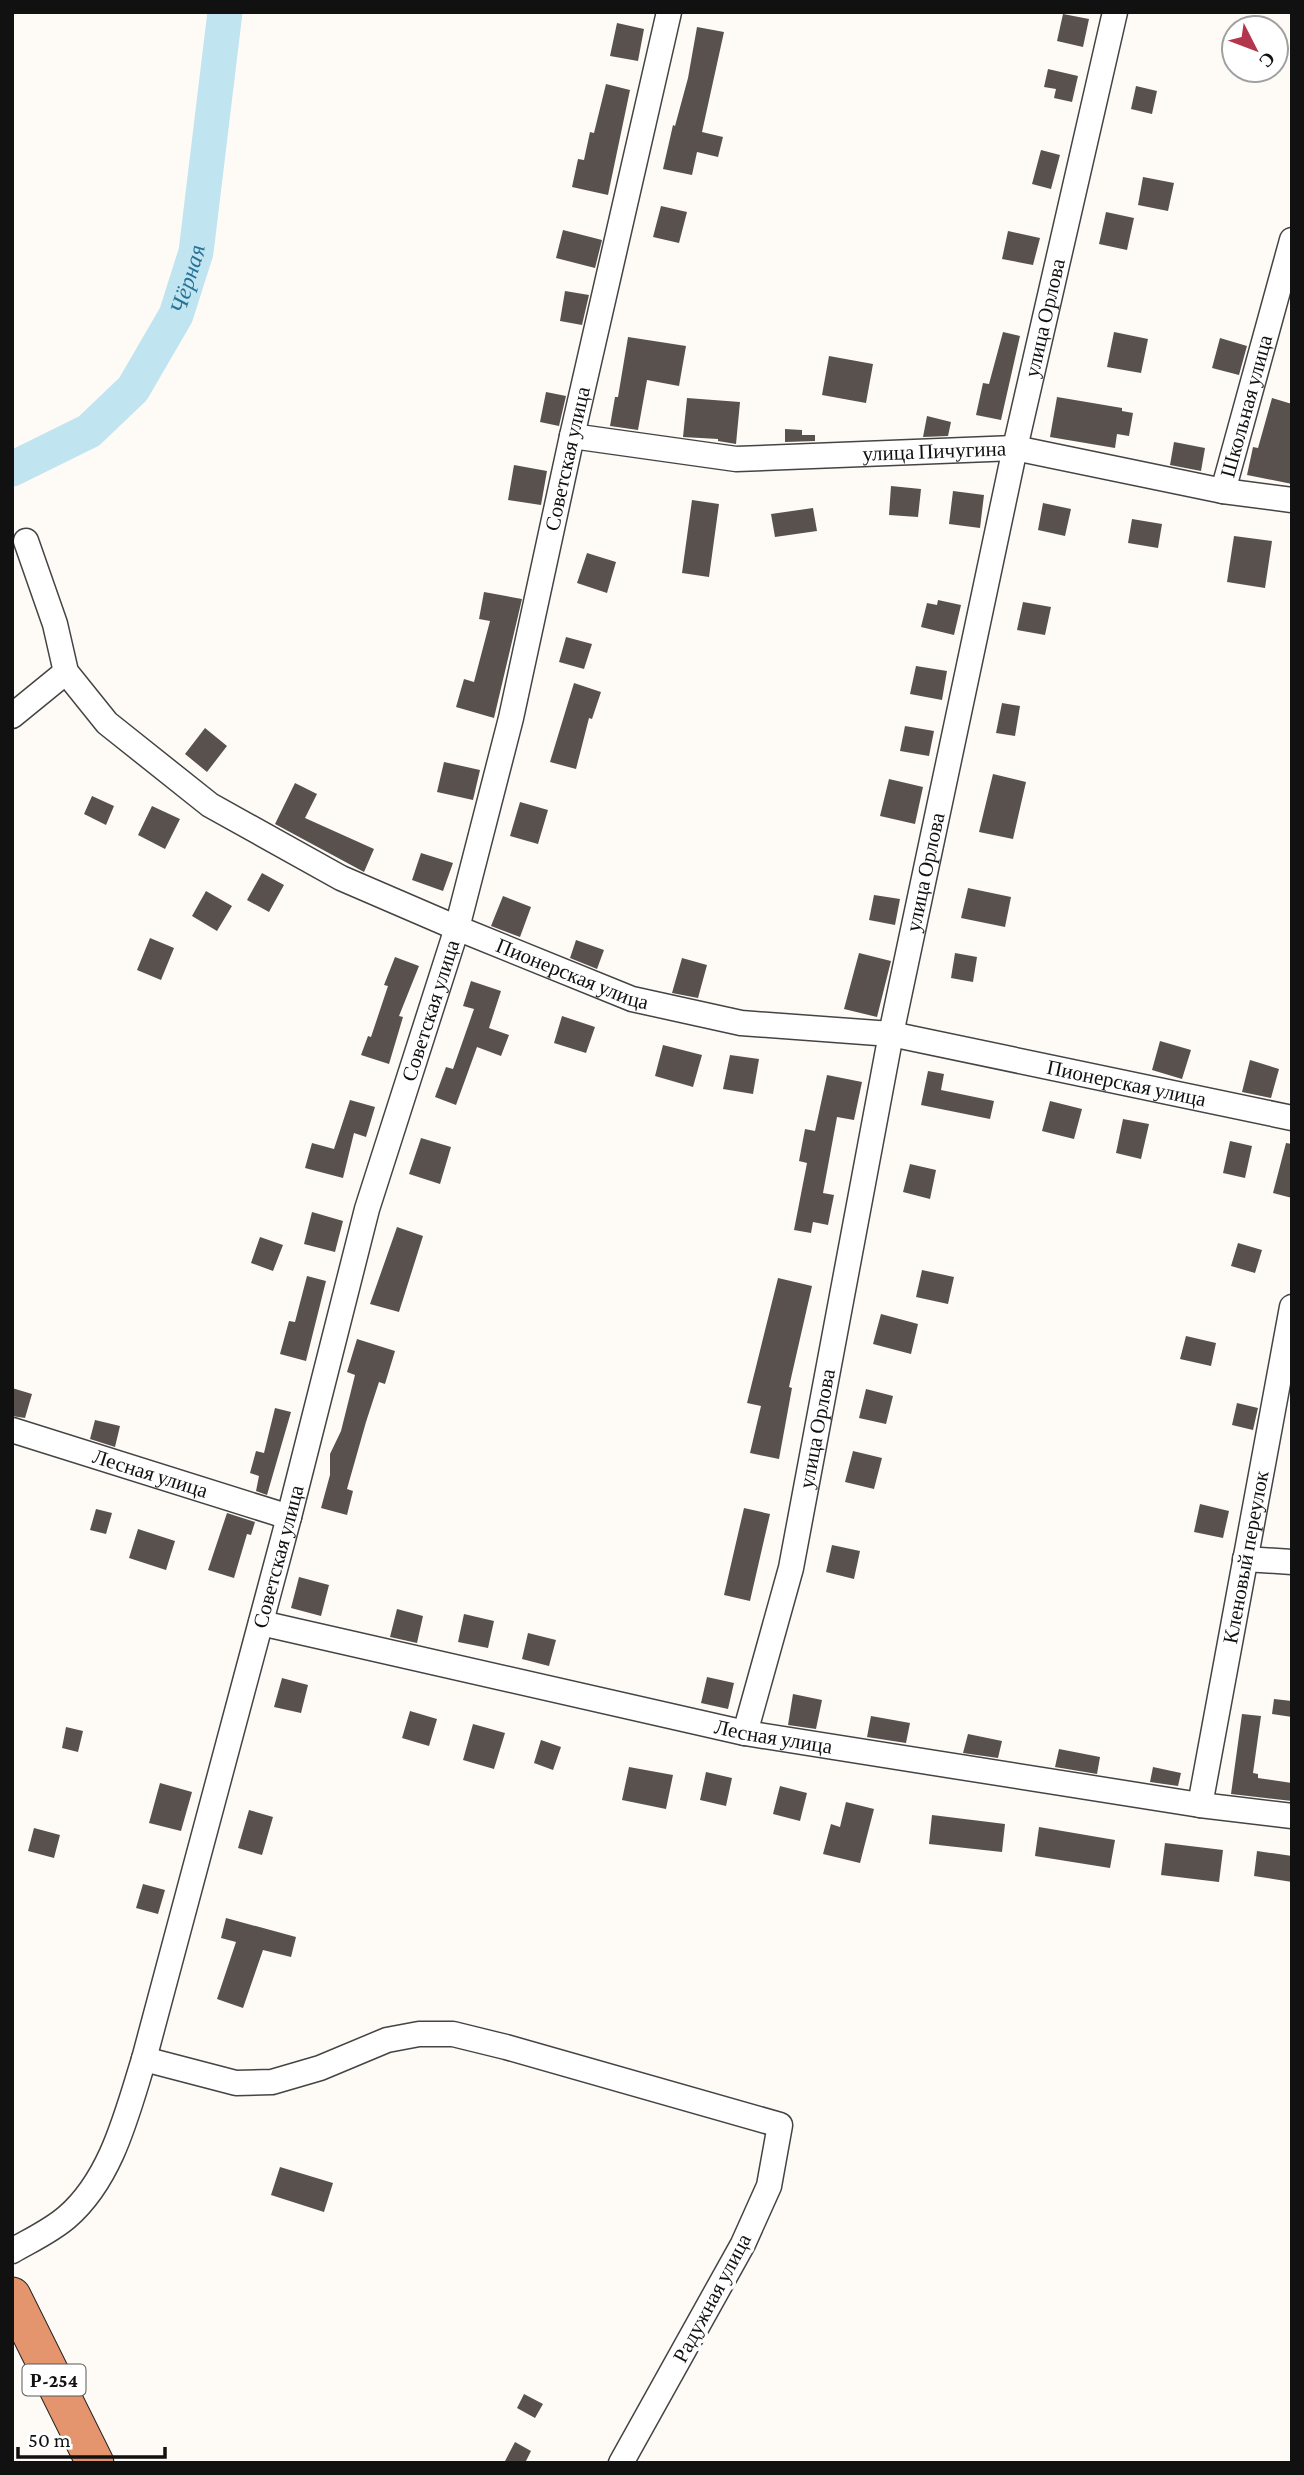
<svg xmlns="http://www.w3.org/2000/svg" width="1304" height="2475" font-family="'Crimson Pro',serif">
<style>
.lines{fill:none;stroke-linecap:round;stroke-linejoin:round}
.river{stroke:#c0e4f0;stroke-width:35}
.building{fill:#59514e}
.minor-casing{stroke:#444;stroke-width:27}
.highway-casing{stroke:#222;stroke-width:39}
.minor{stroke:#fff;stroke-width:24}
.highway{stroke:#e5956d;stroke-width:37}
.labels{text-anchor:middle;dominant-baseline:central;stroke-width:7;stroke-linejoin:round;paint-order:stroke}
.shield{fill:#fff;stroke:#585858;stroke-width:2}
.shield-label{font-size:19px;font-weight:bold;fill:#111}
.street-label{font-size:21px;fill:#111;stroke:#fff}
.water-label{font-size:23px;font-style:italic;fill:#267397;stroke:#fff}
</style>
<rect width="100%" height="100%" fill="#fefbf6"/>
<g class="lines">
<path class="river" id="s1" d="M 12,469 L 89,431 L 133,389 L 176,315 L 196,252 L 225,12"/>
</g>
<path class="building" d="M 1063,14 L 1089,19 L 1083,47 L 1057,41 Z
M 617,23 L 644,29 L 638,61 L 610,56 Z
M 697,27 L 724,32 L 702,132 L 723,137 L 718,157 L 697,152 L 692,175 L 663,169 L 673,125 L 675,126 L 688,78 Z
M 1048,69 L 1078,76 L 1072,102 L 1054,98 L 1056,89 L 1044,87 Z
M 606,84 L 630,90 L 608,195 L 572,187 L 578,159 L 584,160 L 590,132 L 594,133 Z
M 1136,86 L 1157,91 L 1152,114 L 1131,109 Z
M 1041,150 L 1060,155 L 1051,189 L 1032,184 Z
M 1143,177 L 1174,183 L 1168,211 L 1138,205 Z
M 661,206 L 687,212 L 679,243 L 653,237 Z
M 1106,212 L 1134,218 L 1127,250 L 1099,244 Z
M 563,230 L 602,240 L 595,268 L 556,258 Z
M 1008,231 L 1040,238 L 1033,265 L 1002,259 Z
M 565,291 L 589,295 L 582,325 L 560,321 Z
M 1003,332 L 1020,336 L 1001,420 L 976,415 L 983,383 L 989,384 Z
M 1114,332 L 1148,339 L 1141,373 L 1107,367 Z
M 628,337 L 686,346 L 679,386 L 647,380 L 638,430 L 610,426 L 615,397 L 618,397 Z
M 1220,338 L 1247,346 L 1239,375 L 1212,368 Z
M 829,356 L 873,364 L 866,403 L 822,395 Z
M 546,392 L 566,396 L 559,426 L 540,422 Z
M 1057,397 L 1122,408 L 1122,411 L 1133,413 L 1129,436 L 1117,434 L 1115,448 L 1050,437 Z
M 687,398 L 740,402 L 736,444 L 718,441 L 718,439 L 683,437 Z
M 1272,398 L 1292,404 L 1292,484 L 1247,475 L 1253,447 L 1258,448 Z
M 927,416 L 951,422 L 948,436 L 923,437 Z
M 785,429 L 802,430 L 802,435 L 815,435 L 815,441 L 785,442 Z
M 1174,442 L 1205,448 L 1201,471 L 1170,465 Z
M 514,465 L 547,471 L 541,505 L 508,500 Z
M 891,486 L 921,489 L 918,517 L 889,515 Z
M 953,491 L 984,495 L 980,528 L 949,524 Z
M 692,500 L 719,504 L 709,577 L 682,573 Z
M 1043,503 L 1071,509 L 1065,536 L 1038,530 Z
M 813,508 L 817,531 L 775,537 L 771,514 Z
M 1132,519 L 1162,524 L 1158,548 L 1128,543 Z
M 1234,536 L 1272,541 L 1265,588 L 1227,582 Z
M 587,553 L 616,562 L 607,593 L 577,583 Z
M 484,592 L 522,599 L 494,718 L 456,707 L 464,679 L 474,682 L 490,621 L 479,619 Z
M 938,600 L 961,605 L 954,635 L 921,627 L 927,603 L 937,605 Z
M 1023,602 L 1051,607 L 1045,635 L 1017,630 Z
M 566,637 L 592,644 L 584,669 L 559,662 Z
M 916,666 L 947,671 L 942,700 L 910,694 Z
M 574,683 L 601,692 L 592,719 L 589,718 L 576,769 L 550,762 Z
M 1002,703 L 1020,706 L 1015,736 L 996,733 Z
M 905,726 L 934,731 L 929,756 L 900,751 Z
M 205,728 L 227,746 L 207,772 L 185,754 Z
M 444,762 L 480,770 L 473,800 L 437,792 Z
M 993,774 L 1026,782 L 1013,839 L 979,832 Z
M 889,779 L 923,787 L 915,824 L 880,816 Z
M 295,783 L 317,794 L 305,818 L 374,849 L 364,872 L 275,824 Z
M 92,796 L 114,806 L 106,825 L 84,814 Z
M 520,802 L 548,810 L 538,844 L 510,836 Z
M 152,806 L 180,819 L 165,849 L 138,835 Z
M 421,853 L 453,863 L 443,891 L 412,880 Z
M 262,873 L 284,885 L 269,912 L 247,900 Z
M 968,888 L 1011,897 L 1005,927 L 961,918 Z
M 206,891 L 232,906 L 217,931 L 192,916 Z
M 874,895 L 900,899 L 895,925 L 869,920 Z
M 503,896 L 531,907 L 520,937 L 491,926 Z
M 150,938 L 174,948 L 161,980 L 137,970 Z
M 576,940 L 604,950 L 597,969 L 570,958 Z
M 859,953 L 891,961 L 877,1017 L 844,1009 Z
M 955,953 L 977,957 L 973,982 L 951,978 Z
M 395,957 L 419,966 L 399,1016 L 403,1017 L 389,1064 L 361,1055 L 368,1036 L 371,1037 L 388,986 L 384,985 Z
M 682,958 L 707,965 L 698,998 L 672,993 Z
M 471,981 L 501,991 L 489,1028 L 509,1035 L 501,1056 L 477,1047 L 456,1105 L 435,1097 L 446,1067 L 453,1069 L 474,1009 L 463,1006 Z
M 562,1016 L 595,1027 L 586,1053 L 554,1043 Z
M 1160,1041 L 1191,1050 L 1182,1079 L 1152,1070 Z
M 663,1045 L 702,1055 L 693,1087 L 655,1076 Z
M 730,1055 L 759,1059 L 753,1094 L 723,1089 Z
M 1250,1060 L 1279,1069 L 1271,1098 L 1242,1092 Z
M 928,1071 L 944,1074 L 941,1090 L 994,1101 L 990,1119 L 921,1105 Z
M 827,1075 L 862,1082 L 854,1120 L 837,1117 L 823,1193 L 834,1195 L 828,1225 L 813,1222 L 811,1233 L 794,1230 L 807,1163 L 799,1161 L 805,1129 L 815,1131 Z
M 350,1100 L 375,1107 L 366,1137 L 354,1133 L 343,1178 L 305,1168 L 312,1143 L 334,1149 Z
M 1050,1101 L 1082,1109 L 1074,1139 L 1042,1131 Z
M 1123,1119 L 1149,1124 L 1141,1159 L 1116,1153 Z
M 421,1138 L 451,1147 L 440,1184 L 409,1174 Z
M 1230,1141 L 1252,1146 L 1245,1178 L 1223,1173 Z
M 1286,1143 L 1292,1144 L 1292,1198 L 1273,1193 Z
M 910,1164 L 936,1170 L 930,1199 L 903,1192 Z
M 312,1212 L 343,1221 L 335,1252 L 304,1244 Z
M 397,1227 L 423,1236 L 399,1312 L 370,1304 Z
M 260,1237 L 283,1245 L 273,1271 L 251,1263 Z
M 1238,1243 L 1262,1250 L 1255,1273 L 1231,1266 Z
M 922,1270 L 954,1277 L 948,1304 L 916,1297 Z
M 307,1276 L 326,1281 L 306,1361 L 280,1354 L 289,1321 L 295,1322 Z
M 778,1278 L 812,1286 L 789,1387 L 792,1388 L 779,1459 L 750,1453 L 761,1406 L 747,1403 Z
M 881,1314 L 918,1324 L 911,1354 L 873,1344 Z
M 1186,1336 L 1216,1343 L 1211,1366 L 1180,1359 Z
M 357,1339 L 395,1351 L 385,1384 L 379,1382 L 366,1422 L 347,1489 L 353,1491 L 347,1515 L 321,1508 L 330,1475 L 330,1454 L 341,1431 L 355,1375 L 347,1372 Z
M 12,1388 L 32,1394 L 25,1418 L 12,1416 Z
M 866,1389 L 893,1396 L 886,1424 L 859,1418 Z
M 1237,1403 L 1258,1408 L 1253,1430 L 1232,1425 Z
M 275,1408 L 291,1412 L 267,1495 L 256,1491 L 259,1476 L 250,1473 L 256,1451 L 264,1453 Z
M 95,1420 L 120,1426 L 115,1447 L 90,1439 Z
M 853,1451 L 882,1458 L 874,1489 L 845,1482 Z
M 1200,1504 L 1229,1511 L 1223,1538 L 1194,1532 Z
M 744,1508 L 770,1514 L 750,1601 L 724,1595 Z
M 96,1509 L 112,1513 L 106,1534 L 90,1530 Z
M 227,1513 L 255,1522 L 251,1535 L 247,1534 L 234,1578 L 208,1570 Z
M 138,1529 L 175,1541 L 166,1570 L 129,1558 Z
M 832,1545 L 860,1551 L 854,1579 L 826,1572 Z
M 299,1577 L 329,1585 L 321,1616 L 291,1608 Z
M 397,1609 L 423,1616 L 417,1643 L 390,1637 Z
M 464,1614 L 494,1621 L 488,1648 L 458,1642 Z
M 528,1633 L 556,1640 L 549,1666 L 522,1659 Z
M 707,1677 L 734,1683 L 728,1709 L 701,1703 Z
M 282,1678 L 308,1685 L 301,1713 L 274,1707 Z
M 793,1694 L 822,1700 L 816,1729 L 788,1725 Z
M 1274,1699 L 1292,1701 L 1292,1717 L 1272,1714 Z
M 410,1711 L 437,1719 L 429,1746 L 402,1738 Z
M 1242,1714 L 1261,1716 L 1253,1773 L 1258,1774 L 1258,1778 L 1292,1783 L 1292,1801 L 1231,1794 Z
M 871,1716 L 910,1723 L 906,1743 L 867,1737 Z
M 473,1724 L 505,1733 L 494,1769 L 463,1760 Z
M 66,1727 L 83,1731 L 78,1752 L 62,1748 Z
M 968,1734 L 1002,1741 L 998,1758 L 963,1753 Z
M 541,1740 L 561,1747 L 553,1770 L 534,1763 Z
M 1059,1749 L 1100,1757 L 1097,1774 L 1055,1767 Z
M 629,1767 L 673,1775 L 666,1809 L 622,1800 Z
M 1153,1767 L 1181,1773 L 1178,1786 L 1150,1782 Z
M 706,1772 L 732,1778 L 726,1806 L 700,1800 Z
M 160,1783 L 192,1792 L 181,1831 L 149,1823 Z
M 780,1786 L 807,1793 L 800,1821 L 773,1814 Z
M 846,1802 L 874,1809 L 860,1863 L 823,1854 L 831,1824 L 840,1827 Z
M 249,1810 L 273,1817 L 262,1855 L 238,1848 Z
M 932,1815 L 1005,1824 L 1002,1852 L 929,1844 Z
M 1039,1827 L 1115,1840 L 1110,1868 L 1035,1856 Z
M 34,1828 L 60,1835 L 54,1858 L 28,1851 Z
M 1165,1843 L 1223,1850 L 1219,1882 L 1161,1875 Z
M 1257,1851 L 1292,1856 L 1292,1882 L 1254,1876 Z
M 143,1884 L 165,1890 L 158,1914 L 136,1908 Z
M 226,1918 L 296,1937 L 291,1957 L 263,1950 L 243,2008 L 217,1999 L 236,1942 L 221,1938 Z
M 280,2167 L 333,2183 L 324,2212 L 271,2195 Z
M 524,2394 L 543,2404 L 535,2418 L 517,2408 Z
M 515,2442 L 531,2451 L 525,2463 L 504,2463 Z"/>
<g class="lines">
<g class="minor-casing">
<g id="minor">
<path id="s2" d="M 572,436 L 736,459 L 1015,448 L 1223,491 L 1292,500"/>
<path id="s3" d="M 1223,491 L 1292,240"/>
<path id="s4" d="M 26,541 L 55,624 L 66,672 L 107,723 L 210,805 L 341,878 L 457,928 L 632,999 L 741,1023 L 891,1034 L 1292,1118"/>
<path d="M 12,716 L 66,672"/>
<path id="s5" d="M 12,1430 L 289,1517"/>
<path d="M 1245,1559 L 1292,1562"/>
<path id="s6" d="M 261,1623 L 745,1733 L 1200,1805 L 1292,1816"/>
<path id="s7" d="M 745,1733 L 791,1568 L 891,1034 L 1015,448 L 1115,12"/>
<path id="s8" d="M 1200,1805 L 1292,1307"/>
<path d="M 144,2059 L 236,2083 L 272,2082 L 320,2068 L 387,2040 L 419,2034 L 453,2034 L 506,2047 L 780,2125 L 769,2186 L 743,2244 L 621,2463"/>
<path id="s9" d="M 12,2251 C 31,2240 51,2231 67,2217 C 112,2178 127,2113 144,2059 L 289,1517 L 367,1209 L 457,928 L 511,718 L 572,436 L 669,12"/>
</g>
</g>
<g class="highway-casing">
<path id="highway" d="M 12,2296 L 95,2463"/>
</g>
<use href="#minor" class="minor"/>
<use href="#highway" class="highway"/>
</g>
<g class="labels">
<rect class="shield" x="22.5" y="2364.5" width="63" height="31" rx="5"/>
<g class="shield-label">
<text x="54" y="2380">Р-254</text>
</g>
<g class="street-label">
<text stroke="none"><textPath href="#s7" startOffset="1447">улица Орлова</textPath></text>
<text stroke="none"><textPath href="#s3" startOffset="88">Школьная улица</textPath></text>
<text stroke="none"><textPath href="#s2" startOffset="364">улица Пичугина</textPath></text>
<text stroke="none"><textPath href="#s9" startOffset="1899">Советская улица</textPath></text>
<text stroke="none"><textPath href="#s7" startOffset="880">улица Орлова</textPath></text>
<text stroke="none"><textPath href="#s4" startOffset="735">Пионерская улица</textPath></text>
<text stroke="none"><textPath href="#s9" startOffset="1330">Советская улица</textPath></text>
<text stroke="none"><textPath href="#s4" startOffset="1302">Пионерская улица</textPath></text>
<text stroke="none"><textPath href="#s7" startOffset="313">улица Орлова</textPath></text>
<text stroke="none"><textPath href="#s5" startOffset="145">Лесная улица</textPath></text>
<text stroke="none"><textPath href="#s9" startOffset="763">Советская улица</textPath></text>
<text stroke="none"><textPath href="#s8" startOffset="252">Кленовый переулок</textPath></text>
<text stroke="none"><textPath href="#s6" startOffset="525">Лесная улица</textPath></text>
<text transform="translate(712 2298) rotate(-62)">Радужная улица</text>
</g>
<g class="water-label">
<text stroke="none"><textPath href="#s1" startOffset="270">Чёрная</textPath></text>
</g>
</g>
<rect width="1304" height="2475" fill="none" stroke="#111111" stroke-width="28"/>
<g transform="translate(1255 49) rotate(132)"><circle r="33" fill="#ffffff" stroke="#a0a0a0" stroke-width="2"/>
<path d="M0-5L12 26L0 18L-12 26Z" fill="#b3374c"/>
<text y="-10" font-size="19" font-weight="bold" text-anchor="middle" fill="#111111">С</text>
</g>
<path d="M18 2447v10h147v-10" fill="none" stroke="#111111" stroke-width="3.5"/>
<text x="28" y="2447" font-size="21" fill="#111111" stroke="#ffffff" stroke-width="5" paint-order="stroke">50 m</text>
</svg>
